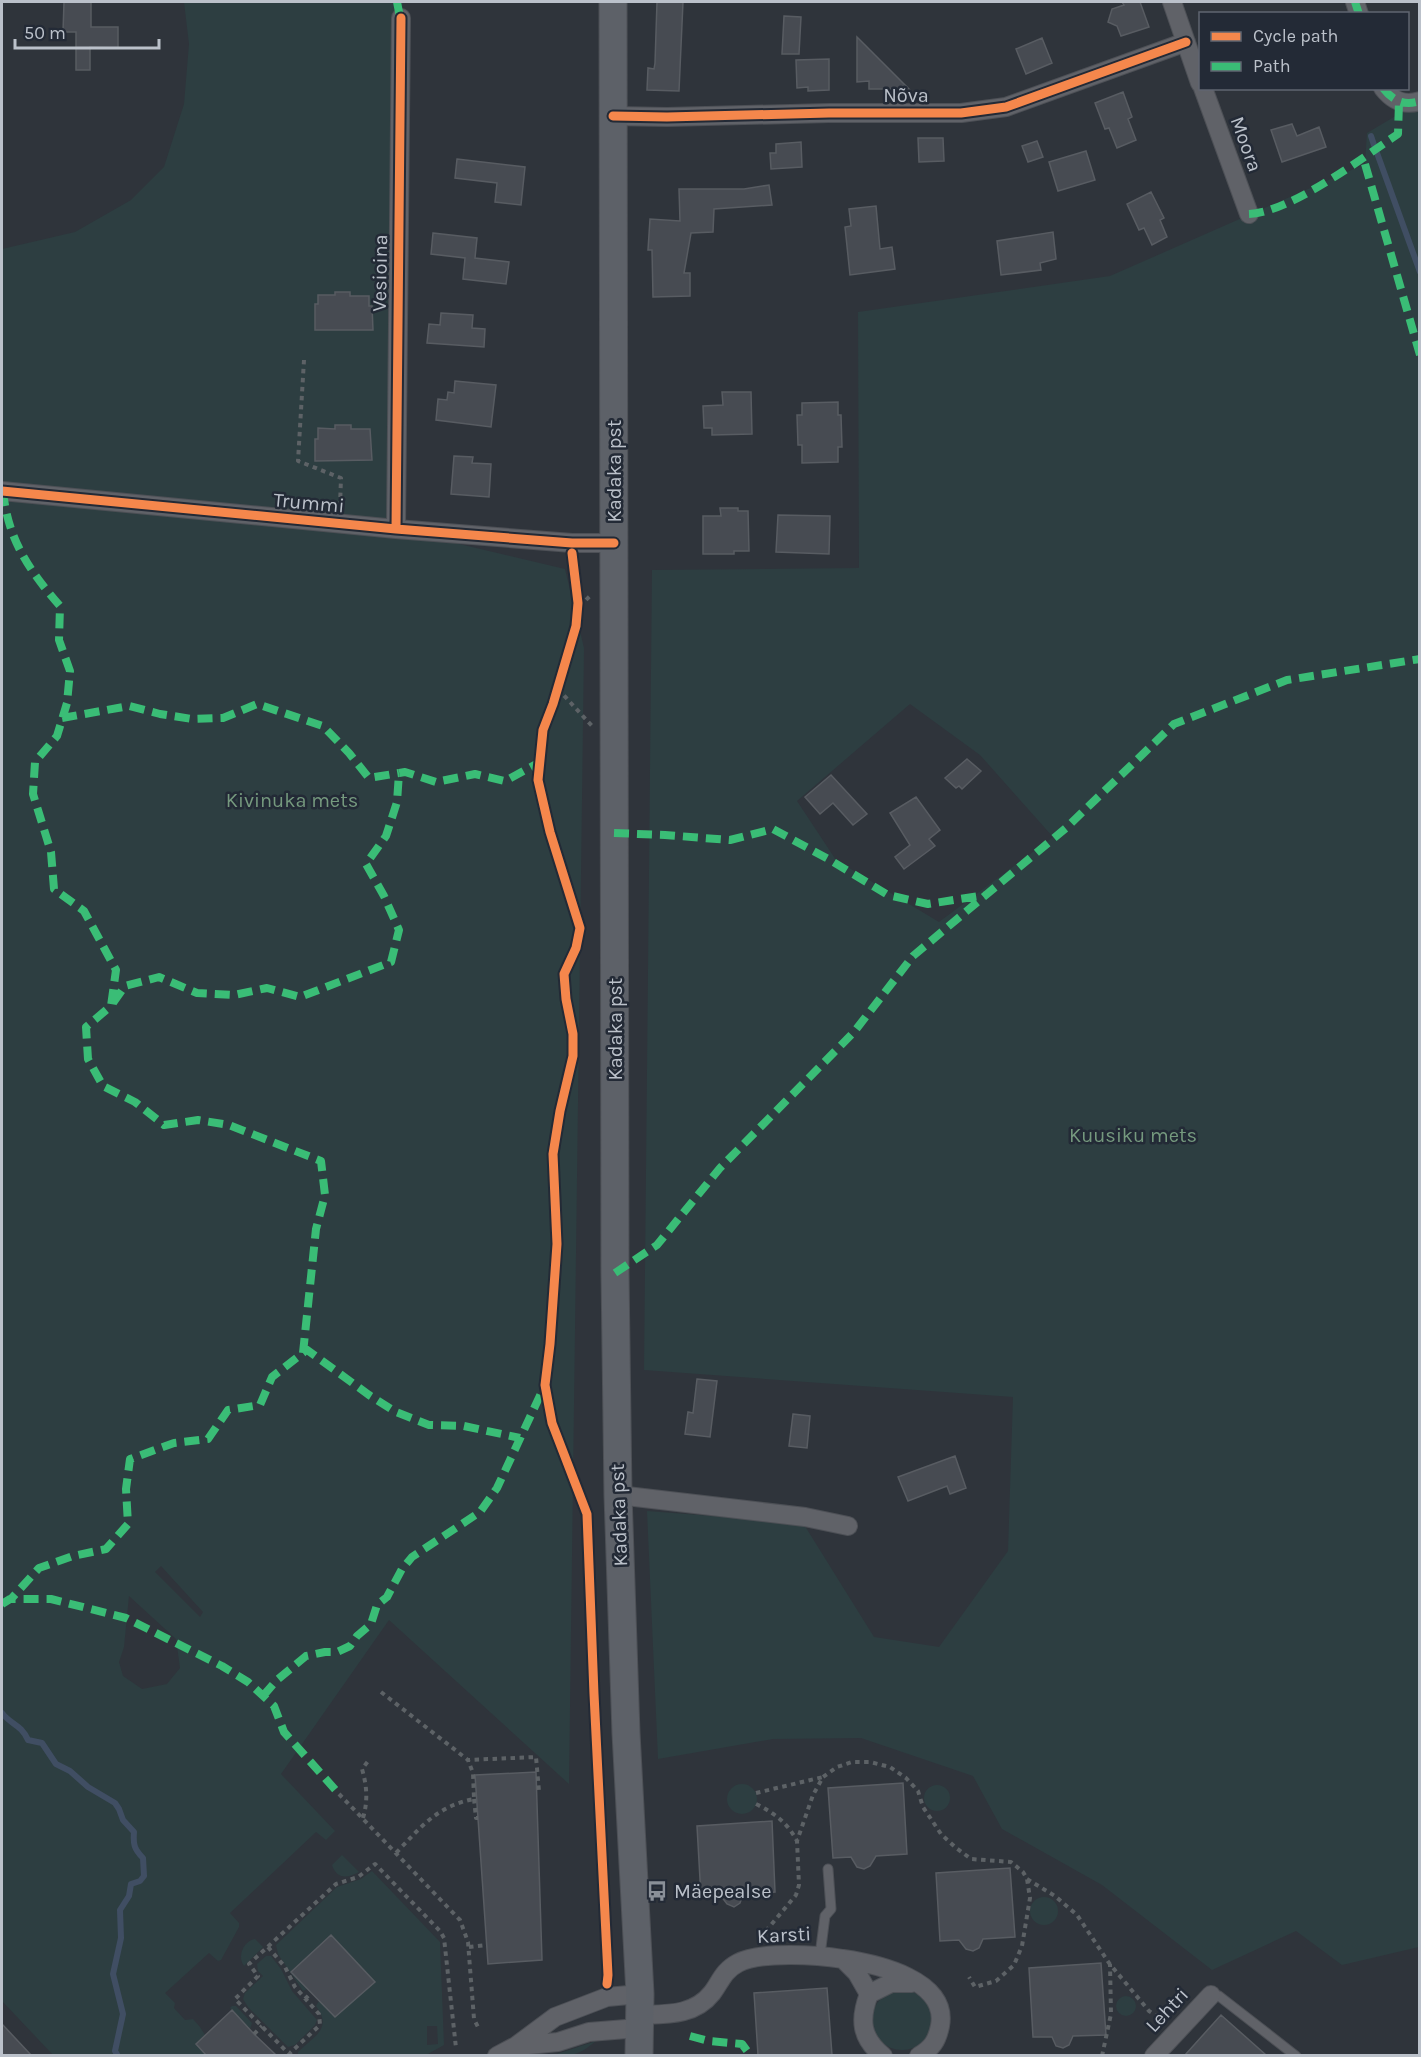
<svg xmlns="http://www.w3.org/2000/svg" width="1421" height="2057" font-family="Karla,sans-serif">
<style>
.green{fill:#2d3e41;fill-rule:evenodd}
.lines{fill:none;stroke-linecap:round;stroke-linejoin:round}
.stream{stroke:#404e63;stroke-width:6}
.building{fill:#474b52;stroke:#585c62;stroke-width:1.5}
.service-casing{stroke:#4d5056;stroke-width:11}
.minor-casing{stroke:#4d5056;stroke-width:20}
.secondary-casing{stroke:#4d5056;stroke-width:29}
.path{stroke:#5d6266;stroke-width:4;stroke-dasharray:4.5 4.5;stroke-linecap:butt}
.service{stroke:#606268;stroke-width:9}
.minor{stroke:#606268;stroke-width:18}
.secondary{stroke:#5d6168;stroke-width:27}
.quiet{stroke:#3abd76;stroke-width:8;stroke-dasharray:15 8;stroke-linecap:butt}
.cycleway-casing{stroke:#232a36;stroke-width:13}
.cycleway{stroke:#f5874c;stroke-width:9}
.labels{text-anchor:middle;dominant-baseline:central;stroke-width:5;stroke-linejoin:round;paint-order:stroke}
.street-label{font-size:20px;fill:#bbc1ca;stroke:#232a36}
.park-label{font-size:20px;fill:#75997e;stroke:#232a36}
.poi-label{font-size:20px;fill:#bbc1ca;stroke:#232a36;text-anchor:start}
</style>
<rect width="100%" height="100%" fill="#2f343b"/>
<path class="green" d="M 184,2 L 403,2 L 401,18 L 396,529 L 565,569 L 584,648 L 569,1784 L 389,1620 L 281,1774 L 335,1831 L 326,1840 L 316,1832 L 230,1913 L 239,1923 L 239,1927 L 221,1960 L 218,1961 L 209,1953 L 165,1993 L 175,2003 L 174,2008 L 185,2020 L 193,2019 L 200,2027 L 205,2035 L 196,2044 L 206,2055 L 53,2055 L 2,2001 L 2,249 L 75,232 L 131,200 L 164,167 L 184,104 L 189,44 ZM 161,1566 L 203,1612 L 200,1617 L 155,1572 ZM 129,1596 L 176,1639 L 180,1668 L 167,1684 L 142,1689 L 123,1676 L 119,1662 L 124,1647 Z
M 1419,102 L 1419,1947 L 1342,1965 L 1296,1931 L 1212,1970 L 1102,1885 L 1002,1829 L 973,1776 L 861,1738 L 773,1739 L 658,1759 L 647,1511 L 803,1523 L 874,1637 L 939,1647 L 1008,1551 L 1013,1397 L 644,1370 L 652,570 L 859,568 L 858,312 L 1110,276 L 1365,164 L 1367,133 ZM 910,704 L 980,755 L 1053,837 L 939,922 L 836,860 L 797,801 Z
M727 1799a15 15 0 1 1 30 0a15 15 0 1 1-30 0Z
M924 1798a13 13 0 1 1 26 0a13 13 0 1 1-26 0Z
M 342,1855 L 359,1872 C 348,1878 337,1880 332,1865 Z
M 372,1871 L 440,1942 L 444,2045 L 426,2055 L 298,2055 L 298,2052 C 314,2036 333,2029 316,2006 L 319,2001 L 335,2017 L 374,1981 L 331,1935 L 291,1971 L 307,1989 L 303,1991 L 278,1954 L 276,1945 L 337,1887 L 361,1879 ZM 427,2026 L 437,2026 L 438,2044 L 427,2045 Z
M1030 1911a14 14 0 1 1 28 0a14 14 0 1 1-28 0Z
M 255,1939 L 263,1947 L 244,1966 C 237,1957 243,1941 255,1939 Z
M 266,1956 L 271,1956 L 281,1969 L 292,1991 L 317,2020 L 315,2025 L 295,2045 L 288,2047 L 248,2007 L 243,1999 L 245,1993 L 263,1976 L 258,1971 L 257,1964 Z
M872 2020a30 30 0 1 1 60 0a30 30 0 1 1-60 0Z
M1116 2006a10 10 0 1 1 20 0a10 10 0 1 1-20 0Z
M 232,2006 L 236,2006 L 252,2023 L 250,2029 L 230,2008 Z
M 596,2041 C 580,2054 575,2056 554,2055 Z"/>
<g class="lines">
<path class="stream" d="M 1371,136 L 1374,145
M 1377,153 L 1420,272
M 2,1713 C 11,1725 21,1724 28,1740 L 42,1743 L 56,1764 L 70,1771 L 88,1787 L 115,1803 L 119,1809 L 123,1820 L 134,1832 C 133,1844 134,1849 143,1858 L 144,1876 L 140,1881 L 131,1884 L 129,1896 L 120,1910 L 121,1938 L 113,1974 L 123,2014 L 115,2051 L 118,2056"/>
</g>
<path class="building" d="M 64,2 L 91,2 L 91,27 L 118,27 L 118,48 L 90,47 L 90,70 L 76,70 L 76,32 L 63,32 Z
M 657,2 L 683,2 L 679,91 L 647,90 L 648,68 L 654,69 L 655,63 Z
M 1122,2 L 1140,2 L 1149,27 L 1121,36 L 1117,26 L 1108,22 L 1112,9 L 1124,5 Z
M 784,16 L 801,17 L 799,54 L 782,54 Z
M 857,37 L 909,89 L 869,89 L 869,81 L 857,82 Z
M 1042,38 L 1052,63 L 1026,74 L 1016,49 Z
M 829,59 L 829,90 L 808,91 L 808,87 L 797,88 L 796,60 Z
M 1123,92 L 1132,117 L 1128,119 L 1136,140 L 1117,148 L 1109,128 L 1105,129 L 1095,103 Z
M 1292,124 L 1297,136 L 1319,127 L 1326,147 L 1282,162 L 1271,130 Z
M 918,138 L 943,138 L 944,161 L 919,162 Z
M 1037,141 L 1043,157 L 1028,162 L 1022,146 Z
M 801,142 L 802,167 L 771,169 L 770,153 L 776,153 L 776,144 Z
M 1086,151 L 1095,180 L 1058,191 L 1049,162 Z
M 457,159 L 525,167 L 521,205 L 495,202 L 497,183 L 455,178 Z
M 769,185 L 772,205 L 714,209 L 713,232 L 691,233 L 684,273 L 690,273 L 690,296 L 653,297 L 652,250 L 648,250 L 650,219 L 680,221 L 679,189 L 744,189 Z
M 1151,192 L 1164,218 L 1160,220 L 1167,237 L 1152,245 L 1144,228 L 1139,230 L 1127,204 Z
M 876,206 L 880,249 L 892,247 L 895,269 L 850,275 L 845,227 L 851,226 L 849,209 Z
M 1053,232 L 1056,259 L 1040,263 L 1041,270 L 1001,275 L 997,241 Z
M 433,233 L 477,238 L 475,258 L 509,262 L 506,284 L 463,279 L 465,258 L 431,254 Z
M 335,292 L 350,292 L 350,296 L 369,296 L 369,306 L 372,306 L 373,330 L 315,330 L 315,304 L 318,304 L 318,295 L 335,295 Z
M 441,313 L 473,315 L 472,328 L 485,329 L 484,347 L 427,343 L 429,324 L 440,325 Z
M 455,381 L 496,385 L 491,427 L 436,420 L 438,399 L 447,400 L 448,392 L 454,393 Z
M 722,392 L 751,392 L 752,434 L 712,435 L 712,428 L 704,428 L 703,406 L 723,405 Z
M 838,402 L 838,415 L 841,415 L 842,447 L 838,447 L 838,462 L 802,463 L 802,445 L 798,445 L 797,415 L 802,415 L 802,403 Z
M 335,425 L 351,425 L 351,429 L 370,429 L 372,460 L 315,461 L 315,439 L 318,439 L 318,428 L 335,429 Z
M 454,456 L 473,457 L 472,463 L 491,464 L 489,497 L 451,494 Z
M 720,508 L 738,508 L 738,511 L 748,511 L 749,551 L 734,551 L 734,554 L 703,554 L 703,516 L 721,516 Z
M 778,515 L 830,516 L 829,554 L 776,552 Z
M 967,759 L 981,771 L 962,789 L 959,786 L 956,788 L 945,778 Z
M 831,775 L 867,814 L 853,825 L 833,803 L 820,814 L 805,797 Z
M 916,797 L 940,830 L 929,839 L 935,846 L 904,869 L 895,857 L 910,845 L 890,813 Z
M 697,1379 L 717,1381 L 710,1437 L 685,1434 L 688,1412 L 693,1413 Z
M 793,1414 L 810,1416 L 807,1448 L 789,1446 Z
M 955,1456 L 966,1488 L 950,1494 L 947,1486 L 908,1501 L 898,1477 Z
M 536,1772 L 542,1960 L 488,1964 L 475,1775 Z
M 903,1783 L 907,1854 L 876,1856 L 870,1866 L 864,1869 L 857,1867 L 851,1857 L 833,1858 L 828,1788 Z
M 772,1821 L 775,1892 L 743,1894 L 740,1903 L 734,1907 L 727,1904 L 721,1896 L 701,1897 L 697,1826 Z
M 1010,1868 L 1015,1937 L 983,1939 L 979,1948 L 973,1951 L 966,1949 L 959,1940 L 940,1941 L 936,1873 Z
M 331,1935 L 375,1982 L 335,2017 L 291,1972 Z
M 1101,1963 L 1106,2035 L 1073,2036 L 1069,2045 L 1063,2048 L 1056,2046 L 1052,2037 L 1033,2037 L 1029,1968 Z
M 827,1988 L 832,2055 L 758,2055 L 754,1993 Z
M 232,2010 L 254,2034 L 276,2055 L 206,2055 L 196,2044 Z
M 1221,2015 L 1266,2055 L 1185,2055 Z
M 2,2024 L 31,2055 L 2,2055 Z"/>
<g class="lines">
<g class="service-casing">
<path id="service" d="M 820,1955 L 825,1916 L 831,1909 L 828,1869
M 1211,1995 L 1219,1996 L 1296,2056"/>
</g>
<g class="minor-casing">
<path id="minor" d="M 1172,2 L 1200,83
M 1355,2 L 1359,14
M 1203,88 L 1249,214
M 1383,88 C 1393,101 1404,106 1420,101
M 613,116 L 667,117 L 829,113 L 961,113 L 1006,107 L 1186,42
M 2,491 L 396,529 L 572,543 L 614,543
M 396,529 L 401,18
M 618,1495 L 805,1517 L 848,1526
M 869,1994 L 857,1973 L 843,1959 C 877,1964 949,1980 940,2026 C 937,2041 932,2048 919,2056
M 640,2015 C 666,2014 694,2016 712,1993 C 721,1981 723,1971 738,1963 C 761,1951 819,1955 843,1959
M 518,2046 L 558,2042 L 589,2032 L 639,2028
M 497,2056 L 516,2046 L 555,2017 L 607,1997 L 640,1994
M 883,2056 C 861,2038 859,2020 869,1994 L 891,1983 L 912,1983
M 1154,2056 L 1211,1995"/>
</g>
<g class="secondary-casing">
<path id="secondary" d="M 613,2 L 615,1273 L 618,1495 L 626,1733 L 640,1994 L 639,2056"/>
</g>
<path class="path" d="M 304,360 L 298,461 L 341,478 L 340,506
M 578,603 L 584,602 L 592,594
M 558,689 L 592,726
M 381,1692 L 468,1760 L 536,1757 L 539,1791
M 756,1793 L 823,1777
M 339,1794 L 460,1920 L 468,1942 L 474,2019 L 478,2027
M 474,1799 L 476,1818 L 478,1818
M 756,1804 C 774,1813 787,1822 797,1841
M 363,1818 C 368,1801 367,1786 362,1769 L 369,1760
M 396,1853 C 421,1827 437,1806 474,1799 L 473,1773 L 468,1760
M 1027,1879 L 1055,1896 L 1077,1915 L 1109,1963 L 1149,2011 L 1163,2020
M 760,1938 L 796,1895 L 799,1885 L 797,1841 L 813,1795 L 823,1777 L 837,1767 L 852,1762 L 870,1762 L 890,1767 L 906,1778 L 918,1791 L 923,1807 L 941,1834 L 955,1847 L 971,1859 L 1011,1862 L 1023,1872 L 1027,1879 L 1030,1898 L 1022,1946 L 1014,1965 L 996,1981 L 975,1987 L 969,1977
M 268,1947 L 285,1967 L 295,1987 L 319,2014 L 320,2025 L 290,2053
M 469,1947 L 486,1945
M 305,1999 L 311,1993
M 254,2034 L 262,2026
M 291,2056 L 235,1999 L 258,1976 L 249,1964 L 336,1884 L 358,1877 L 375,1864 L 440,1931 L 444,1938 L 456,2048
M 1102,2056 L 1111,2014 L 1110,1964"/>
<use href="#service" class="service"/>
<use href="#minor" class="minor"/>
<use href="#secondary" class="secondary"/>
<path class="quiet" d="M 397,2 L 401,22
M 1355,2 L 1359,14
M 1383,88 C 1393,101 1404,106 1420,101
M 1365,164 L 1420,355
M 1249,214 C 1291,212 1362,158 1398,134 L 1399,102
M 3,491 C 8,540 29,570 60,606 L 59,640 L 70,671 L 67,703 L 57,736 L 35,762 L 33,794 L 51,852 L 54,889 L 84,911 L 116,970 L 111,1006 L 86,1027 L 88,1059 L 103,1086 L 135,1102 L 164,1125 L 198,1120 L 229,1125 L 321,1161 L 325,1195 L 316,1229 L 303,1353 L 272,1377 L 260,1405 L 228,1410 L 208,1439 L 174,1443 L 130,1459 L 126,1489 L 128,1524 L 106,1549 L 73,1556 L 39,1568 L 11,1599
M 62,718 L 129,706 L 160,714 L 192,719 L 223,718 L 257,704 L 323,726 L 349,753 L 369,778 L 399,773
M 614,833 L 665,835 L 730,840 L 773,829 L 830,860 L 888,895 L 928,904 L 986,895
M 113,1003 L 125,986 L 159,977 L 197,993 L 234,995 L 267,988 L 300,997 L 391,962 L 399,930 L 384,896 L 366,864 L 386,836 L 397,802 L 399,773 L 405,772 L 436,782 L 475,774 L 505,781 L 540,762
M 615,1273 L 657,1245 L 720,1168 L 854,1032 L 913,956 L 1066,828 L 1174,724 L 1287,680 L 1420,659
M 303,1347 L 369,1395 L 396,1412 L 429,1425 L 464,1426 L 520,1438
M 2,1604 L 10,1599 L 51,1599 L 126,1618 L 222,1666 L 248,1682 L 274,1706 L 284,1732 L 339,1794
M 263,1696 L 277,1680 L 306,1656 L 325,1652 L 337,1652 L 350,1646 L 357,1636 L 371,1624 L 377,1605 L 387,1597 L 402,1569 L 412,1557 L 480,1512 L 497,1488 L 544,1387
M 690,2036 L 709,2041 L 742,2044 L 748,2052 L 748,2056"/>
<g class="cycleway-casing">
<path id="cycleway" d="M 613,116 L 667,117 L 829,113 L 961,113 L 1006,107 L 1186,42
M 2,491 L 396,529 L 572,543 L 614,543
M 396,529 L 401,18
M 572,553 L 578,603 L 576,626 L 553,704 L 543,730 L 538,780 L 550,832 L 580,928 L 576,948 L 564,974 L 566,999 L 573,1034 L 573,1056 L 560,1111 L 553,1154 L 557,1244 L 550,1344 L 545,1385 L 552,1423 L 587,1514 L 594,1694 L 608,1975 L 607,1984"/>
</g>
<use href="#cycleway" class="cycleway"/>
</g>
<defs>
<g id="bus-bare" transform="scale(1.62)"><path d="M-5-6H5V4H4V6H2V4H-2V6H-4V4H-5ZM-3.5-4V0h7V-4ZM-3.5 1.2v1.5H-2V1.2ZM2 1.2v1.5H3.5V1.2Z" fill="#8a9098" stroke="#232a36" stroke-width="2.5" paint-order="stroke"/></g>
</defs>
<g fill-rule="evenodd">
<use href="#bus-bare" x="657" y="1891"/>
</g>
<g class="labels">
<g class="street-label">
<text x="906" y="95">Nõva</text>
<text transform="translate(1246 144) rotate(70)">Moora</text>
<text transform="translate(380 273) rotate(-89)">Vesioina</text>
<text transform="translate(614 471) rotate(-90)">Kadaka pst</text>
<text transform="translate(309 503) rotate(5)">Trummi</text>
<text transform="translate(615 1029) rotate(-90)">Kadaka pst</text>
<text transform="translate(619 1515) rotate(-92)">Kadaka pst</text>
<text transform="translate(784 1935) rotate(-3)">Karsti</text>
<text transform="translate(1167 2010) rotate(-47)">Lehtri</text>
</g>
<g class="park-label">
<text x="292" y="800">Kivinuka mets</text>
<text x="1133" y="1135">Kuusiku mets</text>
</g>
<g class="poi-label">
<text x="674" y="1891">Mäepealse</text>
</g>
</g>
<rect width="1421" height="2057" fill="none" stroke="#bbc1ca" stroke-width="6"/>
<rect x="1199" y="12" width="210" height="78" fill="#232a36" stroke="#606671" stroke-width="1.5"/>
<rect x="1211" y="32" width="30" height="9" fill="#f5874c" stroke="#606671" stroke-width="1.5"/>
<text x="1253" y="42" font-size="18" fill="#bbc1ca">Cycle path</text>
<rect x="1211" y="62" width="30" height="9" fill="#3abd76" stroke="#606671" stroke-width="1.5"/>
<text x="1253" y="72" font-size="18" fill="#bbc1ca">Path</text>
<path d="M15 39v9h144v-9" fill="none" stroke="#bbc1ca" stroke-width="3"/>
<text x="24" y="39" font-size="18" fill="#bbc1ca" stroke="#232a36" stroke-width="4.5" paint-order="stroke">50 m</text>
</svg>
